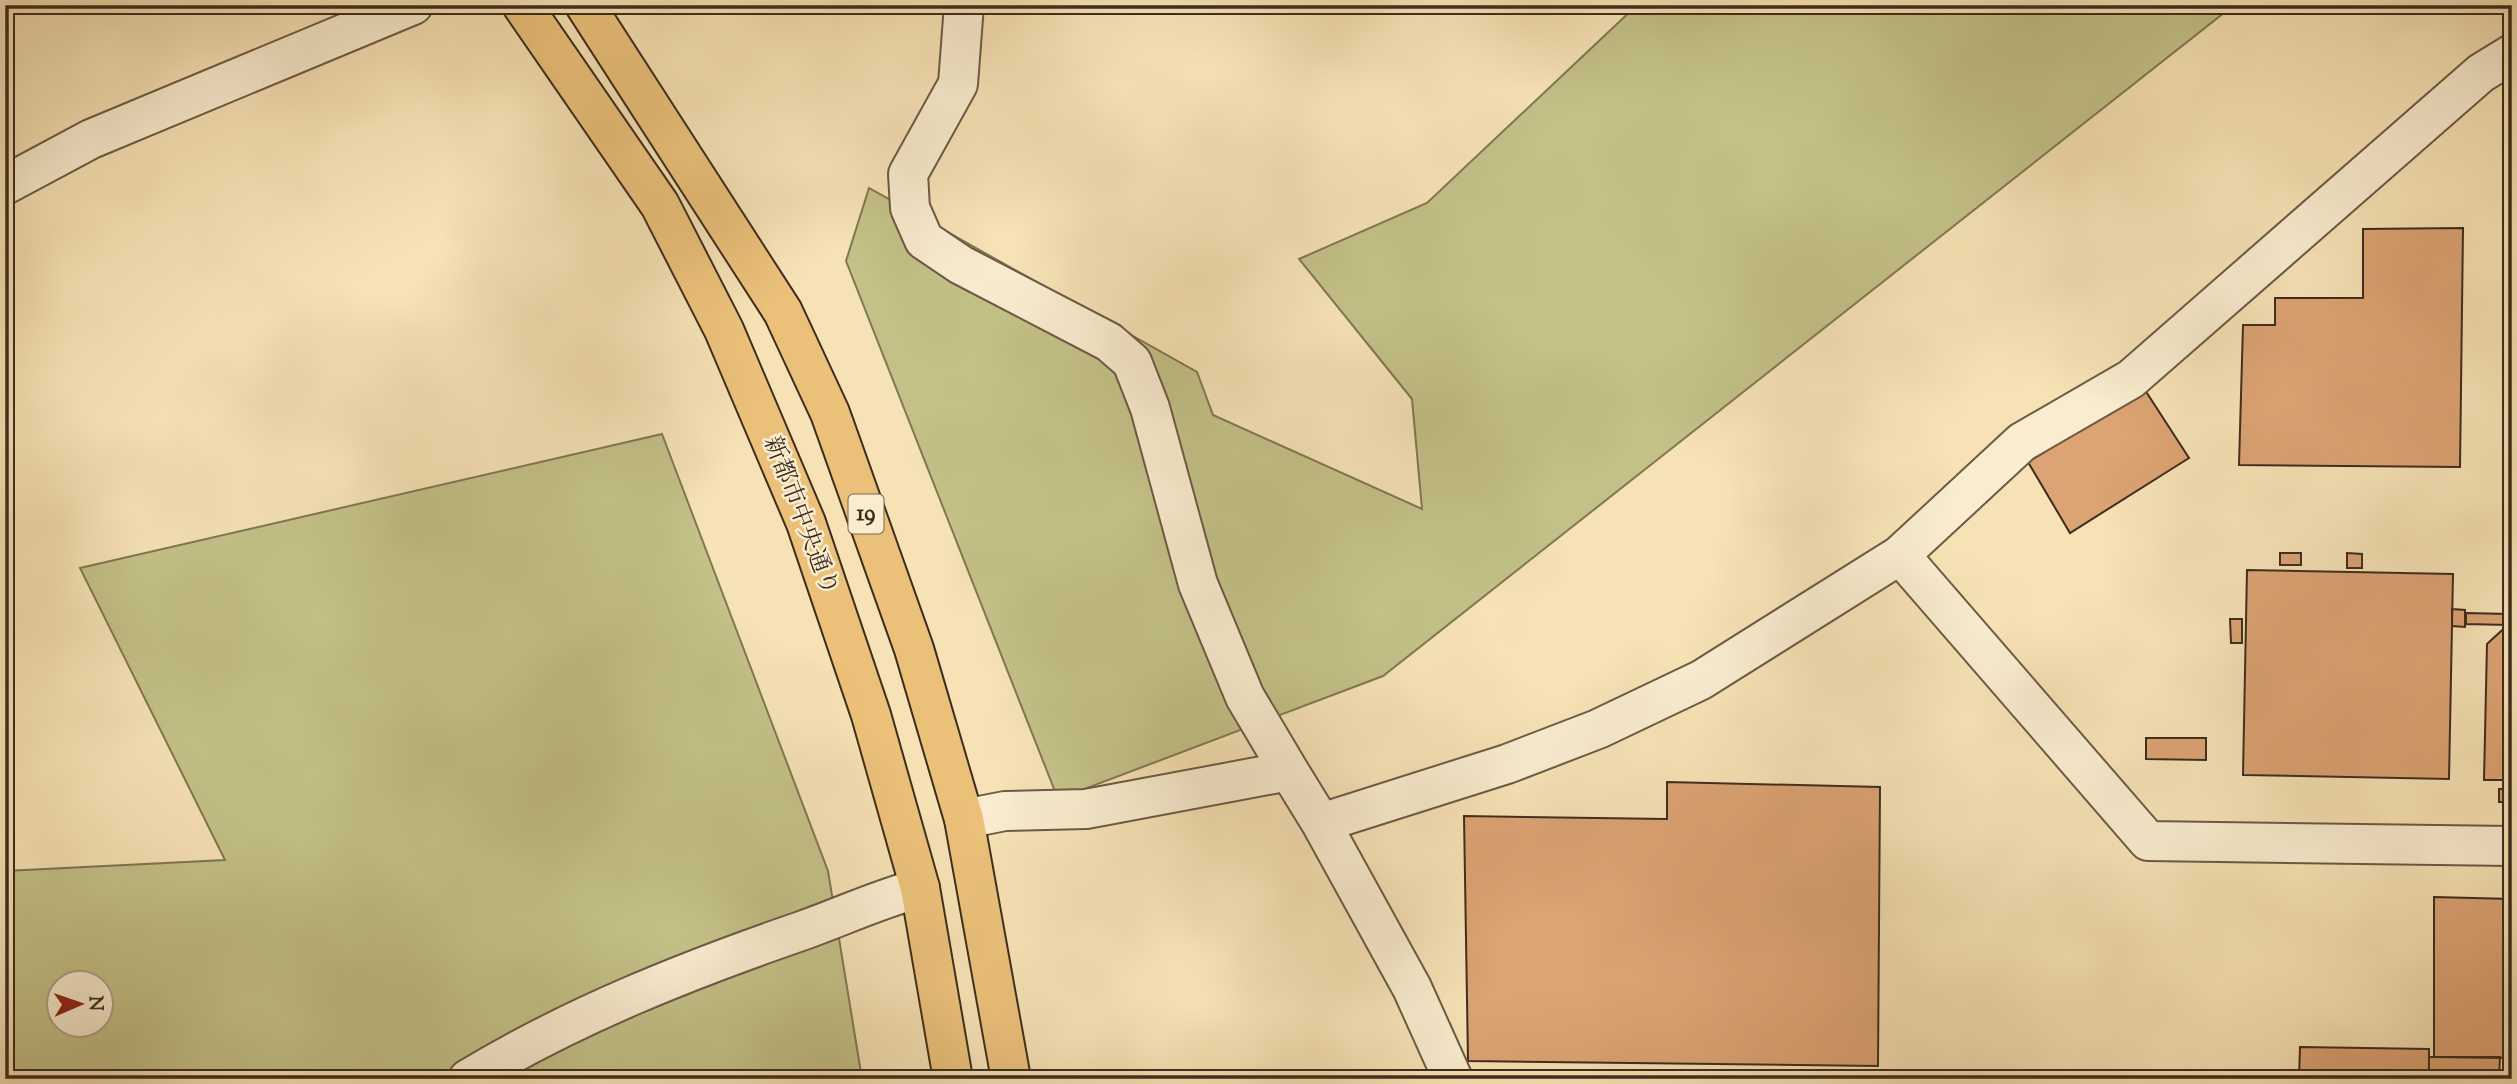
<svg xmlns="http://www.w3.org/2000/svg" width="2517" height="1084" font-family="'Sorts Mill Goudy','Noto Serif JP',serif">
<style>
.green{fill:#c3c188;stroke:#807753;stroke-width:2;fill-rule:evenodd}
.building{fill:#dca374;stroke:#3e2d1e;stroke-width:2}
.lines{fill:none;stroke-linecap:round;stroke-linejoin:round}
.minor-casing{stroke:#6c5a44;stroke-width:42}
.major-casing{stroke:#3e2d1e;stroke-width:42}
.minor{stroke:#f9eccf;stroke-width:38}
.major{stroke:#ebc17a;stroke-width:38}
.labels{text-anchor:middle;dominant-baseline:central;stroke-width:5;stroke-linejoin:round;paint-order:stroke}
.shield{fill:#f9eccf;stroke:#766653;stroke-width:2}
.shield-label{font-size:23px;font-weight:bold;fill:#3e2d1e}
.street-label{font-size:24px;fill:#3e2d1e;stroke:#f9eccf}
</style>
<rect width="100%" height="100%" fill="#f6e2b5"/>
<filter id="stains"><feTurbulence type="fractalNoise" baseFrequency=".00286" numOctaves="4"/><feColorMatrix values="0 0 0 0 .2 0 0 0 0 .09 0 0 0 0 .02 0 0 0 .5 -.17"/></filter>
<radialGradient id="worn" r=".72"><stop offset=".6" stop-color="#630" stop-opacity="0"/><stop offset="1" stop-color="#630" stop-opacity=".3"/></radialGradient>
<path class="green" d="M 1637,5 L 2234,5 L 1383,676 L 1058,799 L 846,261 L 869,188 L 1197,372 L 1213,415 L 1422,509 L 1412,399 L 1299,259 L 1427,203 Z
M 662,434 L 828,871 L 862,1079 L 5,1079 L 5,871 L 225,860 L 80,568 ZM 60,982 L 102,982 L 102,1024 L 60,1024 Z"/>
<path class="building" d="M 2463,228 L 2460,467 L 2239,465 L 2243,325 L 2275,325 L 2275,298 L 2363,298 L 2363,229 Z
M 2145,390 L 2189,458 L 2070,533 L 2028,462 Z
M 2280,553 L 2301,553 L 2301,565 L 2280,565 Z
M 2347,553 L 2362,554 L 2362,568 L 2347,568 Z
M 2247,570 L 2453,574 L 2449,779 L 2243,775 Z
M 2452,609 L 2465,610 L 2465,627 L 2452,626 Z
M 2466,613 L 2508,614 L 2508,625 L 2466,624 Z
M 2230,619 L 2242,619 L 2242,643 L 2231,643 Z
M 2512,621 L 2512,780 L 2484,780 L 2487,644 Z
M 2146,738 L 2206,738 L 2206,760 L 2146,759 Z
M 1667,782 L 1880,787 L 1878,1066 L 1468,1061 L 1464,816 L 1667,819 Z
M 2499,789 L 2512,789 L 2512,802 L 2499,802 Z
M 2434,897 L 2512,899 L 2512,1040 L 2503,1040 L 2503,1058 L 2434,1057 Z
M 2300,1047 L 2429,1049 L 2429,1079 L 2299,1079 Z
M 2429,1057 L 2500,1057 L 2499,1079 L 2429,1079 Z"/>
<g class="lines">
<g class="minor-casing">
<path id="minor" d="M 964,5 L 958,84 L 908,174 L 910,208 L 924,240 L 961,265 L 1109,342 L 1132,362 L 1150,408 L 1198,584 L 1245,697 L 1289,771
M 5,185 L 91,139 L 413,5
M 1900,555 L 2148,841 L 2512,846
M 964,819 L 1005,811 L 1086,809 L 1289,771 L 1321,823 L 1507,764 L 1598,729 L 1701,680 L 1900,555 L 2022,442 L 2131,379 L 2481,73 L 2512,54
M 1321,823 L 1412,988 L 1453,1079
M 468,1079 C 574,1015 688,970 804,930 C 843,916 879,899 920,888"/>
</g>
<g class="major-casing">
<path id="major" d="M 522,5 L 660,205 L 724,330 L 806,523 L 871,715 L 920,888 L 953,1079
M 585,5 L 783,312 L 830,413 L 914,649 L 964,819 L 1011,1079"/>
</g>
<use href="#minor" class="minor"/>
<use href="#major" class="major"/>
</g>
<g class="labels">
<rect class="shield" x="848.5" y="494.5" width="35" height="39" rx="5"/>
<g class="shield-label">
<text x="866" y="514">19</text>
</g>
<g class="street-label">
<text transform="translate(800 516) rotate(69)">新都市中央通り</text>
</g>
</g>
<rect width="2517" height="1084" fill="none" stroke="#f6e2b5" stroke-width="28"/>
<rect x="7" y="7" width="2503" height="1070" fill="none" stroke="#3e2d1e" stroke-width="3.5"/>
<rect x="14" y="14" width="2489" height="1056" fill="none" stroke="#3e2d1e" stroke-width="2"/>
<g transform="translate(80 1004) rotate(88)"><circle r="33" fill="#f9eccf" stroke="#aea088" stroke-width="2"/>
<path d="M0-5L12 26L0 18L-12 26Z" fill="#8f2418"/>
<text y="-10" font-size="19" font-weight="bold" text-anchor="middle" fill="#3e2d1e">N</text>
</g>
<rect width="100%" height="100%" filter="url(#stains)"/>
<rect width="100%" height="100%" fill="url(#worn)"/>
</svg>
